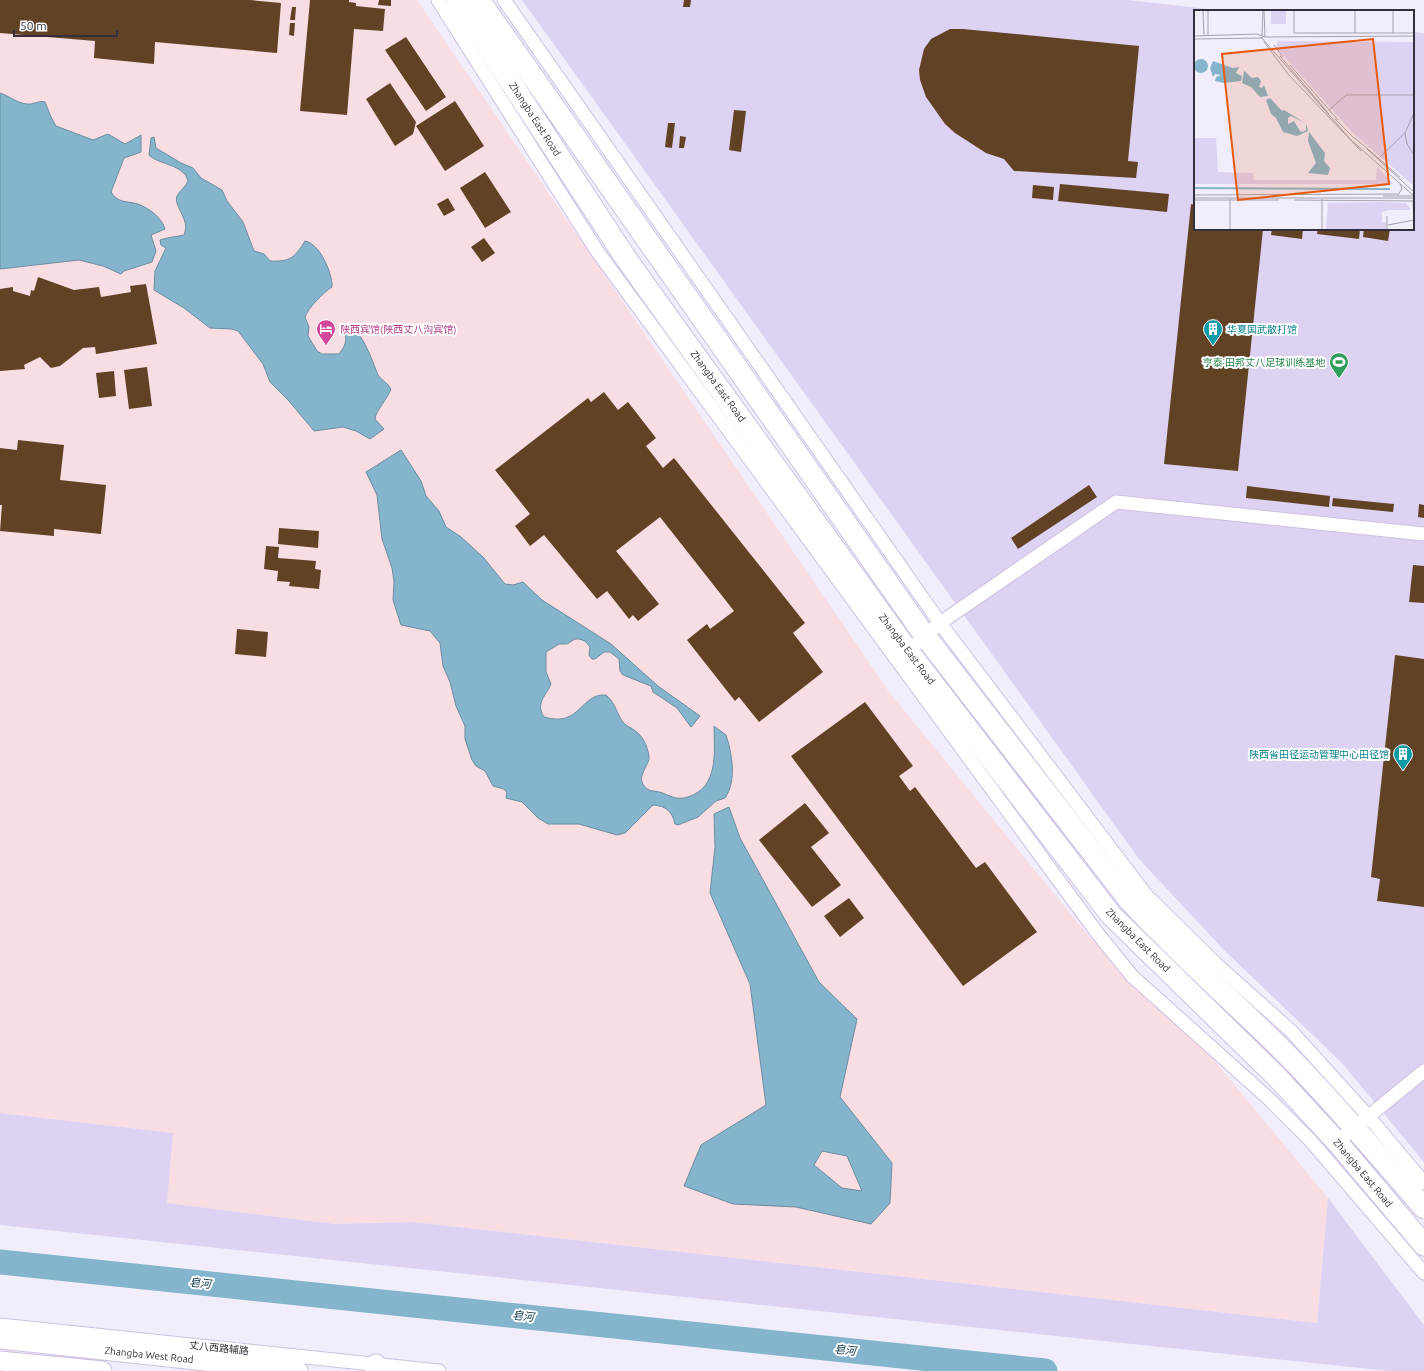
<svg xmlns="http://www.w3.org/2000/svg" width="1424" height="1371" font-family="Ubuntu,'Noto Sans SC',sans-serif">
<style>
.commercial{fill:#f8dee3}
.green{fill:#ded2f3}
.water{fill:#84b5cc;stroke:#6c8ca0;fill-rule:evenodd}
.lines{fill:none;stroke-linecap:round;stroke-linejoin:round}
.river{stroke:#84b5cc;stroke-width:25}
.building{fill:#614225}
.street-casing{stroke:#cdc1e1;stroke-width:15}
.secondary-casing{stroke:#cdc1e1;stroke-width:21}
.primary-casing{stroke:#cdc1e1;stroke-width:23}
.street{stroke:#fff;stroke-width:13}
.secondary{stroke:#fff;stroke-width:19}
.primary{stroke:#fff;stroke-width:21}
.labels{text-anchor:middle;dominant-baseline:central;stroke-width:4;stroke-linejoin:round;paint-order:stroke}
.street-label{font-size:10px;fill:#332e3a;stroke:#fff}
.hotel-label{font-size:10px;fill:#b23c85;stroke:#fff;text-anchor:start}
.culture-label{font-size:10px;fill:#0d838f;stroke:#fff;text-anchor:start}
.leisure-label{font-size:10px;fill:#27864d;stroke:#fff;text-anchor:end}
.water-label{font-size:11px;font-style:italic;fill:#063344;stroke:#fff}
.inset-river{fill:none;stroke:#84b5cc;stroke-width:2}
.inset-road{fill:none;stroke:#a5a1ad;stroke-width:1}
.view{fill:#e8590c;fill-opacity:0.15;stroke:#e8590c;stroke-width:2}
.inset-edge{fill:none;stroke:#332e3a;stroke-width:2}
</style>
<rect width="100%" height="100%" fill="#f1edfa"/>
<path class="commercial" d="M 0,0 L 417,0 L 889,692 L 1087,934 L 1214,1060 L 1328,1198 L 1317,1323 L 413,1222 L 335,1224 L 166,1203 L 172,1133 L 0,1113 Z"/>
<path class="green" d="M 522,0 L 1127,0 L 1226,11 L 1195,11 L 1195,229 L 1413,229 L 1413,32 L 1424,33 L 1424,1162 L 1341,1062 L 1223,949 L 1139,859 Z
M 0,1113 L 173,1133 L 167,1203 L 335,1224 L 413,1222 L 1317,1323 L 1328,1198 L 1424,1325 L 1424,1371 L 1389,1371 L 0,1225 Z"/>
<path class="water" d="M 0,93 C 9,96 17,103 27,104 C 34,105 39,100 45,102 L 51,117 L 56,126 L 93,140 L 108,134 L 125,144 L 141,135 L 141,152 L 124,158 L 111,192 C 117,203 127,201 138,204 C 149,208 162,218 165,229 L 151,235 L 156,251 L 152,262 L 124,271 L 121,274 L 103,266 L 79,260 L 0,269 Z
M 154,137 L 156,148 L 181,163 L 193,168 L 201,178 L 222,190 L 227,201 L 243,222 L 254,251 L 264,254 L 270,261 C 291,262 295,257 305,241 C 320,244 331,271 332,284 L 332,287 C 324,292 308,308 305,317 L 309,327 L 308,336 L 317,351 L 322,354 L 339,354 C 345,346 349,339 342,330 L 344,327 C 360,322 373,363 378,375 C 381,380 388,383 391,389 C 388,398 375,412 375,419 L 384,429 L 370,439 L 356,431 L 343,427 L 314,431 L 289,401 L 270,382 L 263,364 L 238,331 L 232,329 L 210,328 L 184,308 L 154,290 L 155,271 L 166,248 L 161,245 L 160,240 C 168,237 176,237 184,235 C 191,219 173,207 177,196 C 180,190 186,187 188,181 C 184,164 159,165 149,155 L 151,138 Z
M 401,450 L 421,481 L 426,496 L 439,511 L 446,527 L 461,537 L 483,557 L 505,584 L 513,585 L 523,582 L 542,600 L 611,644 L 658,686 L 700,716 L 691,727 L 677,708 L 653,692 L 651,686 L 623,675 L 620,671 L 619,659 L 610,652 L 604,652 L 595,659 L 592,659 L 589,655 L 590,647 L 585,641 L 579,639 L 575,639 L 567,644 L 559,644 L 546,652 L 546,672 L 551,684 C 546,696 535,703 544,717 C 581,728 580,693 606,695 C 617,704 617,718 626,725 C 628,727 632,728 634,730 C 643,736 647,745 649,756 C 650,766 635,776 645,787 C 650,793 658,790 665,794 C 676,799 682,800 693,795 C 719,783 714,749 714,726 L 726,735 C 732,753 737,781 725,798 L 716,801 L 698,817 L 678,825 L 675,824 C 672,811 666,806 653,805 L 625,833 L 617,835 L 579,824 L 548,824 L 538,818 L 522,802 L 506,798 L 507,793 L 504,789 L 493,786 L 485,771 L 476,766 L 472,760 L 465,739 L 465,726 L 456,706 L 450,682 L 443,666 L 440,643 L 430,631 L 401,625 L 393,600 L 394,582 L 392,568 L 382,539 L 377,495 L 366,472 Z
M 729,807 L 740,838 L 819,982 L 857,1019 L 840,1097 L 892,1163 L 890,1203 L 871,1224 L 796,1207 L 733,1204 L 684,1186 L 701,1145 L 766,1105 L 750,984 L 710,893 L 715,847 L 714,814 ZM 822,1151 L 847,1156 L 862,1191 L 842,1188 L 814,1165 Z"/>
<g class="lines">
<path class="river" d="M 0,1262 L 1045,1371"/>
</g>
<path class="building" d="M 0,0 L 250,0 L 281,3 L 277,53 L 155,42 L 154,64 L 94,58 L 95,41 L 0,33 Z
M 310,0 L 349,0 L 349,2 L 356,3 L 356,6 L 385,9 L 383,31 L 354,29 L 347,115 L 300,111 Z
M 379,0 L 391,0 L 391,6 L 378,5 Z
M 684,0 L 691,0 L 690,7 L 683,7 Z
M 292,7 L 296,7 L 295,20 L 290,20 Z
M 290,23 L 295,23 L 294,36 L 289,35 Z
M 950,29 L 963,29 L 1139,46 L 1128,161 L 1138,162 L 1136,178 L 1014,171 L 1004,159 L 986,153 L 955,133 L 945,124 L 926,97 L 920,80 L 919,70 L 924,49 L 931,39 Z
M 406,37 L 446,97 L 426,111 L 385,50 Z
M 390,83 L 416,122 L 413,134 L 395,146 L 366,99 Z
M 455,101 L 484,146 L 445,171 L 416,126 Z
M 734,110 L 746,111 L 741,152 L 729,150 Z
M 668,123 L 675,123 L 672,148 L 665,147 Z
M 680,136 L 686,137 L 684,148 L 679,148 Z
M 485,172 L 511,212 L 485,228 L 460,188 Z
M 1060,184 L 1169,194 L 1167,212 L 1058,201 Z
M 1033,185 L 1054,187 L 1053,200 L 1032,198 Z
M 448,198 L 455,210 L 444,216 L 437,204 Z
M 1191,204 L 1195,205 L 1195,229 L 1263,229 L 1238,471 L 1164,464 Z
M 1272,229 L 1303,229 L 1302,239 L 1271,235 Z
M 1318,229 L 1360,229 L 1359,239 L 1317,234 Z
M 1364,229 L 1390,229 L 1388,241 L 1363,237 Z
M 484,238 L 495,253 L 482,262 L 471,247 Z
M 38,277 L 74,290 L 99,287 L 101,297 L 131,292 L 130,286 L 146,284 L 157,344 L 96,354 L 95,347 L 83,348 L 60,366 L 51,368 L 40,357 L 24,365 L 25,369 L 0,371 L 0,289 L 13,287 L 13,291 L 30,296 L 31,290 L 34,291 Z
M 147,367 L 152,406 L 129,409 L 124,370 Z
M 114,371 L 116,396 L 99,398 L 96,373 Z
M 604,392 L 618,410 L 628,402 L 656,438 L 646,446 L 663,468 L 674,458 L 805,623 L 793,633 L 823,672 L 759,722 L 739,697 L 735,701 L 687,640 L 707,624 L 710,629 L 734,611 L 660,517 L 616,551 L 659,604 L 638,621 L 633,615 L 629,619 L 607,591 L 597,599 L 544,535 L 530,546 L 515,526 L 530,514 L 495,470 L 588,398 L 591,402 Z
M 18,440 L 64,445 L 60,480 L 106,485 L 101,534 L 54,529 L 54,536 L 0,531 L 2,505 L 0,505 L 0,448 L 17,450 Z
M 1089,485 L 1097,497 L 1018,549 L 1011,538 Z
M 1247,486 L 1330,496 L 1329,507 L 1246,498 Z
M 1333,498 L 1394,504 L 1393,512 L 1332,506 Z
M 1419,504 L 1424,505 L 1424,518 L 1418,517 Z
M 279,528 L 319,531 L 318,548 L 278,544 Z
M 266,546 L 279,547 L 278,558 L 316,561 L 315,569 L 321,570 L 319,589 L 289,586 L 290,582 L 277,581 L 278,571 L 264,569 Z
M 1413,565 L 1424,566 L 1424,603 L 1409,602 Z
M 237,629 L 268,632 L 266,657 L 235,654 Z
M 1395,655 L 1424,659 L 1424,907 L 1377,901 L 1380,879 L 1371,877 Z
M 865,702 L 913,766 L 899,776 L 910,791 L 915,787 L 976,868 L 985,862 L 1037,932 L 963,986 L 791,756 Z
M 805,803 L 829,833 L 811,847 L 841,885 L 812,907 L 759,840 Z
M 849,898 L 864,918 L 840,937 L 824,916 Z"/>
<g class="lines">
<g class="street-casing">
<path id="street" d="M 438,0 L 597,251 L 1098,934 L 1132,976 L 1269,1099 L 1310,1140 L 1424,1273
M 504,0 L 940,623 L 1146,895 L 1215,963 L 1291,1031 L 1368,1116 L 1424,1183
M 908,651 L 940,623 L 1116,502 L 1424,534
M 1337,1142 L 1424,1071
M 0,1325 L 439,1371"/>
</g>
<g class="secondary-casing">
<path id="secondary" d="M 0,1339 L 298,1371
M 0,1361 L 102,1371
M 375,1371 L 376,1364"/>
</g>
<g class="primary-casing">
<path id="primary" d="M 457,0 L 625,257 L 670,320 L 908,651 L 1111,915 L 1277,1077 L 1337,1142 L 1424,1245
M 479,0 L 925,636 L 1130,901 C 1183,959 1243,1009 1297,1065 C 1341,1111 1383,1160 1424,1208"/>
</g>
<use href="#street" class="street"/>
<use href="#secondary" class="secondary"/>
<use href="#primary" class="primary"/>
</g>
<defs>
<g id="hotel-pin" transform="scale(1)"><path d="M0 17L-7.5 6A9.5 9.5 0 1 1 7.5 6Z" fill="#d1479c" stroke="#fff"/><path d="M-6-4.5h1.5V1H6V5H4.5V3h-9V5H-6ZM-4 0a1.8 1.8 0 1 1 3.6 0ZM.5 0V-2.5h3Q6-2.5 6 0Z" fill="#fff"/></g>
<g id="building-pin" transform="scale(1)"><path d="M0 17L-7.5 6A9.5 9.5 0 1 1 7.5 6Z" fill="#0f9aa8" stroke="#fff"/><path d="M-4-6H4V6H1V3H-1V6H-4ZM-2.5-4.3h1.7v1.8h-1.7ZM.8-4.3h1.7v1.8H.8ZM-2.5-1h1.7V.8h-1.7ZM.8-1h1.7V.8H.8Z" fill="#fff"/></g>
<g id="stadium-pin" transform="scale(1)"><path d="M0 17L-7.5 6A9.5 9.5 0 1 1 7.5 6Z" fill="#2e9e5b" stroke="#fff"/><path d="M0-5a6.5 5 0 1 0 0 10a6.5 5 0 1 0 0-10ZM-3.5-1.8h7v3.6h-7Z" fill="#fff"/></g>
</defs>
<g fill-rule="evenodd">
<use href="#hotel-pin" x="326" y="329"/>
<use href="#building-pin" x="1213" y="329"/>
<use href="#stadium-pin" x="1339" y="362"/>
<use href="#building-pin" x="1403" y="754"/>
</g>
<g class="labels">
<g class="street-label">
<text transform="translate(535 119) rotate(57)">Zhangba East Road</text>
<text transform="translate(718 386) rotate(54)">Zhangba East Road</text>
<text transform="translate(907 649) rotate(53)">Zhangba East Road</text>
<text transform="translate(1138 940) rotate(45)">Zhangba East Road</text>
<text transform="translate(1363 1173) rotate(50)">Zhangba East Road</text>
<text transform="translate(219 1348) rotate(6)">丈八西路辅路</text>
<text transform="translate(149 1355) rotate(6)">Zhangba West Road</text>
</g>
<g class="hotel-label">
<text x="340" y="329">陕西宾馆(陕西丈八沟宾馆)</text>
</g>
<g class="culture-label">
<text x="1227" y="329">华夏国武散打馆</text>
<text x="1389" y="754" text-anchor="end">陕西省田径运动管理中心田径馆</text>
</g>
<g class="leisure-label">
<text x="1325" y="362">亨泰·田邦丈八足球训练基地</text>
</g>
<g class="water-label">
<text transform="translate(200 1283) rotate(6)">皂河</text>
<text transform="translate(523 1316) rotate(6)">皂河</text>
<text transform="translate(845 1350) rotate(6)">皂河</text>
</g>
</g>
<g transform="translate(1194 10)">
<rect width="220" height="220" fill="#f1edfa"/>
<path d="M 77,0 L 92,0 L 92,14 L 77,14 ZM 84,31 L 220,32 L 220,176 L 159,123 L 82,37 ZM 0,128 L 22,128 L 24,162 L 59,163 L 60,170 L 182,170 L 183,157 L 199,174 L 0,174 ZM 186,192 L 212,193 L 217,200 L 194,200 L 188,202 L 188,212 L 192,212 L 192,220 L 132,220 L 134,193 Z" fill="#ded2f3"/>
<path d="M0 56a7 7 0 1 1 14 0a7 7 0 1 1-14 0ZM 19,51 L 39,58 L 45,57 L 42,63 L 48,66 L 47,71 L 30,73 L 21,71 L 22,67 L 27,65 L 21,64 L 19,67 L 16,58 ZM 46,57 L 58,68 L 64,67 L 67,71 L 65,77 L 68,78 L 70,75 L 74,86 L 66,87 L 57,77 L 48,73 L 50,61 ZM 76,88 L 88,101 L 90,100 L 111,113 L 97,106 L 94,108 L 94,114 L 100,111 L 106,121 L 109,122 L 112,120 L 112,113 L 114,121 L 103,126 L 89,122 L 82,108 L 77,104 L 72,90 ZM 115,122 L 131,143 L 130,151 L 136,158 L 134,165 L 114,163 L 122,153 L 114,131 Z" fill="#84b5cc"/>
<path class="inset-river" d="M 0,178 L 196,179"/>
<path class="inset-road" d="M 9,0 L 10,26M 14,0 L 14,26M 70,0 L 71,27M 100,0 L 100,23 L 220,23M 199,0 L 199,23M 161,23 L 161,0M 0,26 L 63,24 L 71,27 L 220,26M 68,26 L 69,0M 67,27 L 156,129 L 220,186M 0,29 L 69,28M 70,32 L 94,64 L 167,141M 80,35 L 89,47M 86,46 L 135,104M 96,55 L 144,110M 135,100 L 152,85 L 220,85M 220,103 L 211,123 L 213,134 L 220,145M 141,109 L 161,129M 161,128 L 206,167M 173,139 L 220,182M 186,147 L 211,123M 0,185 L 204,184M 204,185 L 208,179 L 206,174M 189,186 L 220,186M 0,188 L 220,188M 128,189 L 128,220M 0,190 L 85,190M 100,190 L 220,191M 219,190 L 220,220M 193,206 L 193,220M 194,215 L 220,210M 36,220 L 36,189"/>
<path class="view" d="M 179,29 L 195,174 L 44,190 L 28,44 Z"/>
<rect width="220" height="220" class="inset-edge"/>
</g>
<path d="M14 30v6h103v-6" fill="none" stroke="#332e3a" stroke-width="2"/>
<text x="20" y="30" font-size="12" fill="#332e3a" stroke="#ffffff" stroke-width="3" paint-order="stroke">50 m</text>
</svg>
